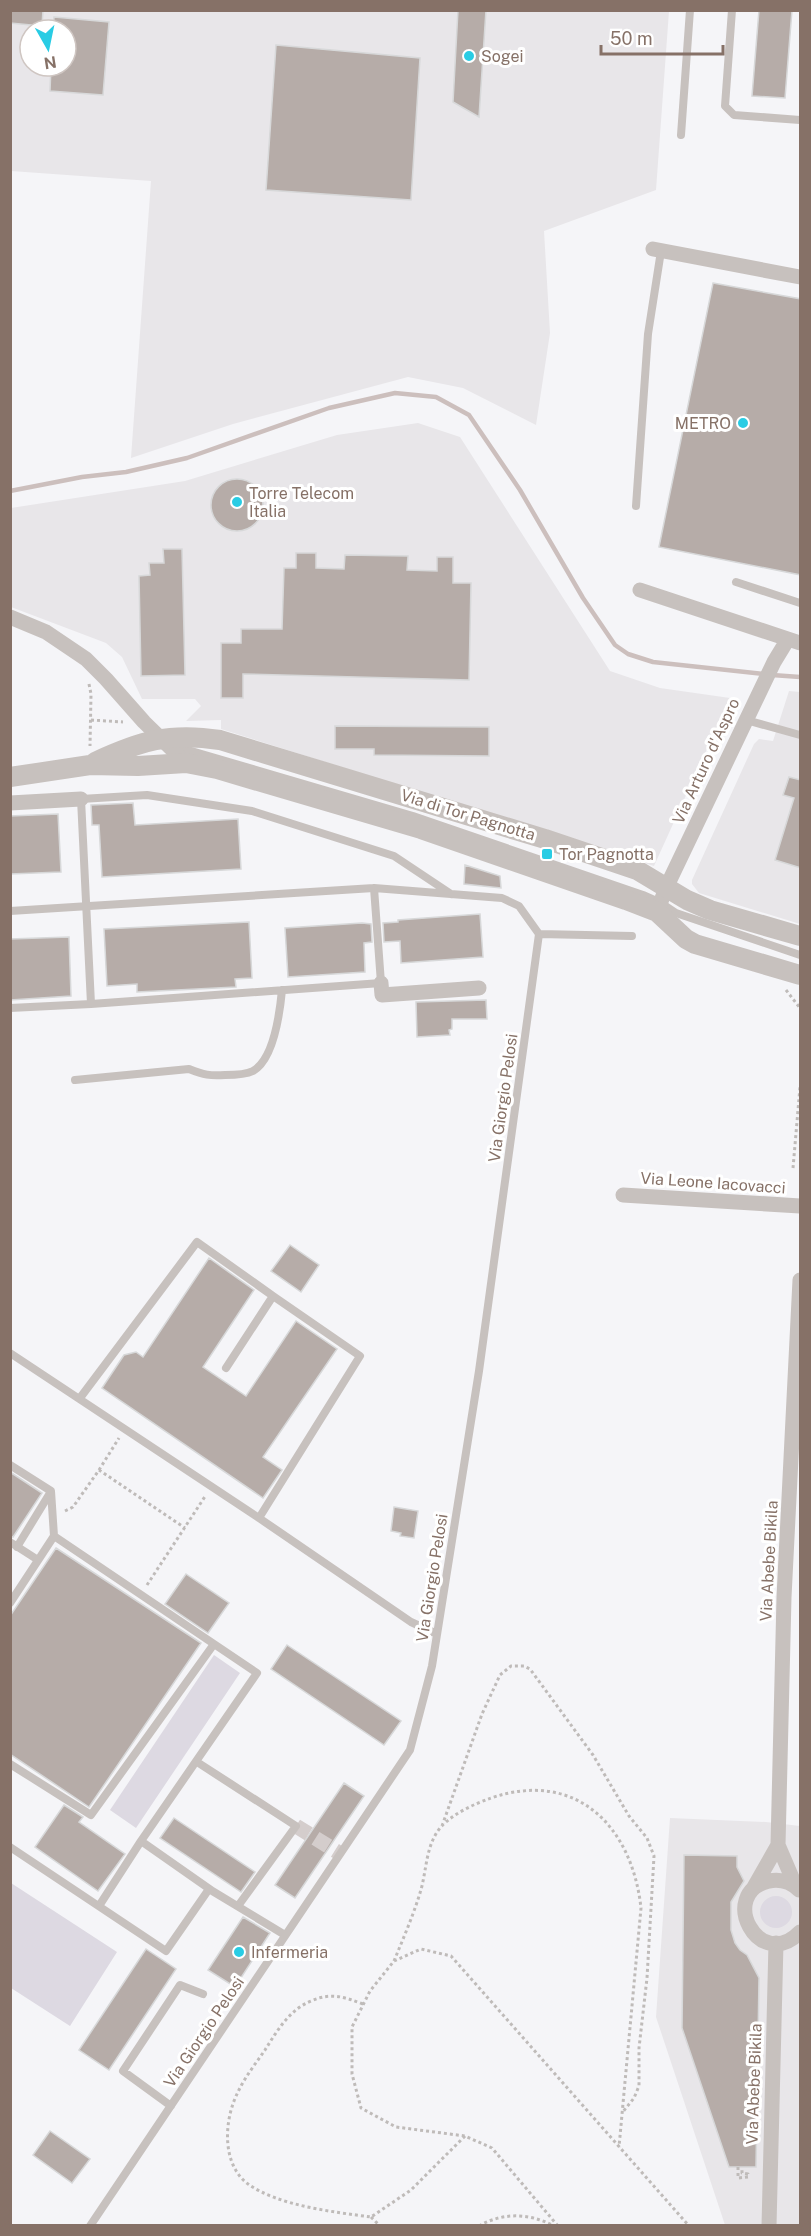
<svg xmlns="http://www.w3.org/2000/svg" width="811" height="2236" font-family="'Public Sans',sans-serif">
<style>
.built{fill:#e8e6e9;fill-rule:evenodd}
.green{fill:#ddd9e2}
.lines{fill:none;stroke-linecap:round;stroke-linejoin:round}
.stream{stroke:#ccbfbd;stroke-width:4.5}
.building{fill:#b6aca8;stroke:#d7d8d9;stroke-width:1.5}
.minor-tunnel{stroke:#d4cdcc;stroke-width:15;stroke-dasharray:15 8;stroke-linecap:butt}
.path{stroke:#bfbbb9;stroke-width:3;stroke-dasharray:3 3;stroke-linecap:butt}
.service{stroke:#c7c1be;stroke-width:8}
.minor{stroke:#c7c1be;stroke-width:15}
.tertiary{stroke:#c7c1be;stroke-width:20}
.poi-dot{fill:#29cce4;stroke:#fff;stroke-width:2}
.labels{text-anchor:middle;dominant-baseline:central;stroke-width:6;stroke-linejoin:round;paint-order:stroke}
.poi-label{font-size:16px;fill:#867167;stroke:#fff;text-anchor:start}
.street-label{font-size:16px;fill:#867167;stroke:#fff}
</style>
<rect width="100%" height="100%" fill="#f5f5f8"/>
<path class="built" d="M 10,11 L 669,11 L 656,190 L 544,231 L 550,333 L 536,425 L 463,388 L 408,377 L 233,424 L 131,458 L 151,181 L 11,171 ZM 30,30 L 66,30 L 66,66 L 30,66 Z
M 418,423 L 460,437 L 610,671 L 660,688 L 730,698 L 654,866 L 221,729 L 221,720 L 186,721 L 201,706 L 195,699 L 142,699 L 122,657 L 106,643 L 11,607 L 11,508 L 185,481 L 337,435 Z
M 789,691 L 800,692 L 800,924 L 699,893 L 692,884 L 692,880 L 754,744 L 759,739 L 773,741 Z
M 670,1818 L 766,1822 L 800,1826 L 800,2225 L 725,2225 L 656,2017 Z"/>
<path class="green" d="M 214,1655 L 240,1673 L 136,1828 L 110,1810 Z
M 11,1883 L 117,1952 L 70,2026 L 11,1988 Z
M760 1912a16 16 0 1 1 32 0a16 16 0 1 1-32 0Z"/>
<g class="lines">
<path class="stream" d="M 10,491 L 82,477 L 126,472 L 187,458 L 329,408 L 395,393 L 436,397 L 469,415 L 520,490 L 583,598 L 615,645 L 628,654 L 653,662 L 764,674
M 772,675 L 800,677"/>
</g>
<path class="building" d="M 10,10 L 43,10 L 42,26 L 10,23 Z
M 458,10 L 486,10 L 479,117 L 453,102 Z
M 759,10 L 792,10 L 785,98 L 752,96 Z
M 54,17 L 109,22 L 103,95 L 50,91 L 51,66 L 66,66 L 66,30 L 53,30 Z
M 276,45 L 420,58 L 411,200 L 266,190 Z
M 713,283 L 801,299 L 801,575 L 659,547 Z
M211 505a26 26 0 1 1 52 0a26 26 0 1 1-52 0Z
M 163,549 L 182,549 L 185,675 L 141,676 L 139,576 L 150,575 L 149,563 L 164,563 Z
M 296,553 L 316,553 L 316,568 L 344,569 L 345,555 L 408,556 L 407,570 L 437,571 L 437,557 L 453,557 L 453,583 L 471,583 L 469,680 L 243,674 L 243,698 L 221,698 L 221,643 L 241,643 L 241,629 L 282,629 L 284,568 L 296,568 Z
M 335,726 L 489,727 L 489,756 L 374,755 L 374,749 L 335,749 Z
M 789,777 L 801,780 L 801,868 L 775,860 L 794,798 L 783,795 Z
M 133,803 L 135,825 L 238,819 L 241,869 L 102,877 L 99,825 L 92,825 L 91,805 Z
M 58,814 L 61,872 L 10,874 L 10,816 Z
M 465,865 L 500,876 L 501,888 L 464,884 Z
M 480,914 L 483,957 L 401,963 L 400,941 L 384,942 L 383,923 L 398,922 L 398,920 Z
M 249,922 L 252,978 L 235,979 L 236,987 L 137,992 L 137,984 L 107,986 L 104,929 Z
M 362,923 L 371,924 L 372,942 L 364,943 L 365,972 L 288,977 L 285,928 Z
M 69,937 L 71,996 L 10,1000 L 10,939 Z
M 486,1000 L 487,1019 L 452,1019 L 452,1029 L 449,1030 L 450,1035 L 417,1037 L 416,1002 Z
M 290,1245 L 319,1265 L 301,1292 L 271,1271 Z
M 209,1258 L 254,1290 L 203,1367 L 246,1396 L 296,1321 L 337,1349 L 263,1457 L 282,1470 L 263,1498 L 102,1388 L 124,1355 L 136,1352 L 143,1357 Z
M 10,1472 L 42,1493 L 13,1537 L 10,1536 Z
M 394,1507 L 418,1511 L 414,1538 L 400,1536 L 401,1533 L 391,1531 Z
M 56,1548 L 201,1643 L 89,1807 L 10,1754 L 10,1616 Z
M 186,1574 L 229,1603 L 208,1633 L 165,1604 Z
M 287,1645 L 401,1721 L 384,1745 L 271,1669 Z
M 344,1783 L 364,1796 L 295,1898 L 275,1885 Z
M 64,1805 L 83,1817 L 79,1822 L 125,1854 L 98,1891 L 35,1847 Z
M 174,1818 L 255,1872 L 241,1892 L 160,1838 Z
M 684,1855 L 737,1856 L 737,1867 L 744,1881 L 731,1902 L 731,1930 L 735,1943 L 740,1950 L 747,1955 L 759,1978 L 756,2167 L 729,2167 L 682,2028 Z
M 243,1917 L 270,1933 L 235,1987 L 208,1970 Z
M 146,1949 L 176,1969 L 109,2070 L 79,2050 Z
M 50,2131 L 90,2159 L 72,2183 L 33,2155 Z"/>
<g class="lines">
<path class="minor-tunnel" d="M 296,1826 L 339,1853"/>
<path class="path" d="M 89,684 L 91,694 L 90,746
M 91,720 L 123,722
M 786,990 L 800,1008
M 793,1168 L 800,1087
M 99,1470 L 119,1438
M 65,1511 L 73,1507 L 99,1470 L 185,1528
M 147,1585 L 206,1495
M 442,1826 L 482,1714 L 500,1675 L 511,1666 L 524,1666 L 530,1669 L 593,1755 L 629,1816 L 647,1838 L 654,1856 L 647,1978 L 639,2048 L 639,2086 L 634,2098 L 622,2113
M 394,1961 C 403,1939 413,1916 420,1893 C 427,1871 425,1847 440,1828 C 452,1814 474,1804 491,1798 C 576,1769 632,1826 641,1908 L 619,2147
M 363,2004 C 344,1997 331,1992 311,2001 C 289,2010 277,2031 265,2050 C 256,2063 245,2077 238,2092 C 224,2119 221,2164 248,2184 C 279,2206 334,2212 371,2217 L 411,2190 L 465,2136
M 738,2167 L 738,2178 L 748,2177 L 748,2174 L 742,2173 L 742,2169
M 371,2217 L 380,2226
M 479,2226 C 503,2212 530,2213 554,2226
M 558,2226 L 492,2148 L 465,2136 L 396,2127 L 361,2108 L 352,2074 L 352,2027 L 370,1991 L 394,1961 L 421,1949 L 451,1956 L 689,2226"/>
<path class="service" d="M 732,10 L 725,106 L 734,115 L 800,120
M 681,135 L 690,10
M 636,506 L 648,334 L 661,251
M 736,582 L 800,603
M 746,720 L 800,735
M 173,744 L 188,750 L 413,816 L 643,895 L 661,903 L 676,913 L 800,955
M 10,911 L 374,888 L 502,898 L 519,906 L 539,934
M 91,1004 L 381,983 L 374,888
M 10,1008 L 91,1004 L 81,799 L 147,795 L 252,811 L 394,856 L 451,894
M 75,1080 L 189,1069 C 204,1075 210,1076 225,1075 C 234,1075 245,1075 253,1071 C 274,1059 280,1011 282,990
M 10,1353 L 259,1518 L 411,1622 L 437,1634
M 226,1368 L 273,1296 L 360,1356 L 259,1518
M 80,1398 L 197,1242 L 273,1296
M 10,1465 L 51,1491 L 54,1536
M 10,1542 L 38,1560
M 17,1547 L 50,1493
M 10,1603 L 54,1536 L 214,1644
M 197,1762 L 296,1826 L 238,1906
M 10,1764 L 91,1815 L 214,1644 L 257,1673 L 141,1841
M 10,1847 L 166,1951 L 209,1889 L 285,1935
M 99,1906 L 141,1841 L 211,1890
M 171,2106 L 123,2071 L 180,1985 L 203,1994
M 90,2226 L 410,1750 L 432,1666 L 479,1371 L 539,934 L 632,936"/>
<path class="minor" d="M 653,249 L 800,277
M 640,590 L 788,639
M 10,617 L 46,632 L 86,659 L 106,679 L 144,722 L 186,763
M 10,803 L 81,799
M 657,912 L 666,888 L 774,662 L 788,639 L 800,643
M 381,983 L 382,995 L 479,988
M 623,1195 L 800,1206
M 796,1887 L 778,1845 L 784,1597 L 800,1280
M 753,1889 L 778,1845
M 799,1890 C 791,1882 780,1879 769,1881 C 717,1893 759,1974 800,1932
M 769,2226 L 776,1943"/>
<path class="tertiary" d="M 95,762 C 140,741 169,732 220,740 L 545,839 L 637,870 L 687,900 L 710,910 L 800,936
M 10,777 L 90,765 L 138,766 L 186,763 L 217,769 L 421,829 L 626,900 L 657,912 L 686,939 L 695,944 L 800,975"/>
</g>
<g class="poi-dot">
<circle cx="469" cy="56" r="6"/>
<circle cx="743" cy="423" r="6"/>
<circle cx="237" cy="502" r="6"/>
<rect x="541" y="848" width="12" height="12" rx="3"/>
<circle cx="239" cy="1952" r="6"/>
</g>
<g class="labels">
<g class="poi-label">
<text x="481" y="56">Sogei</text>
<text x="731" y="423" text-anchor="end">METRO</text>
<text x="249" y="493">Torre Telecom<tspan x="249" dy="18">Italia</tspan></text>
<text x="559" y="854">Tor Pagnotta</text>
<text x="251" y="1952">Infermeria</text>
</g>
<g class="street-label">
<text transform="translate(706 761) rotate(-65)">Via Arturo d'Aspro</text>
<text transform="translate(468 815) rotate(17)">Via di Tor Pagnotta</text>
<text transform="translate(503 1098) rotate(-82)">Via Giorgio Pelosi</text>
<text transform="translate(713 1183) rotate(4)">Via Leone Iacovacci</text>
<text transform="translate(769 1561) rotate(-87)">Via Abebe Bikila</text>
<text transform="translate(432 1578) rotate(-81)">Via Giorgio Pelosi</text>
<text transform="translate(204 2032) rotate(-56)">Via Giorgio Pelosi</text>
<text transform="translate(754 2084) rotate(-88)">Via Abebe Bikila</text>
</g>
</g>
<rect width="811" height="2236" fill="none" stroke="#867167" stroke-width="24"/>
<g transform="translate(48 48) rotate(171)"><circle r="28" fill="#ffffff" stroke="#cfc6c2" stroke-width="1.5"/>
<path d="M0-4.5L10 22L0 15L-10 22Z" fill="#29cce4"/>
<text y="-9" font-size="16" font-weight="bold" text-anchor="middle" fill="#867167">N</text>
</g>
<path d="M601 45v9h122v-9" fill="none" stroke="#867167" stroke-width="3"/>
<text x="610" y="45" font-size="18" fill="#867167" stroke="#ffffff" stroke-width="4.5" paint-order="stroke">50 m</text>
</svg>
